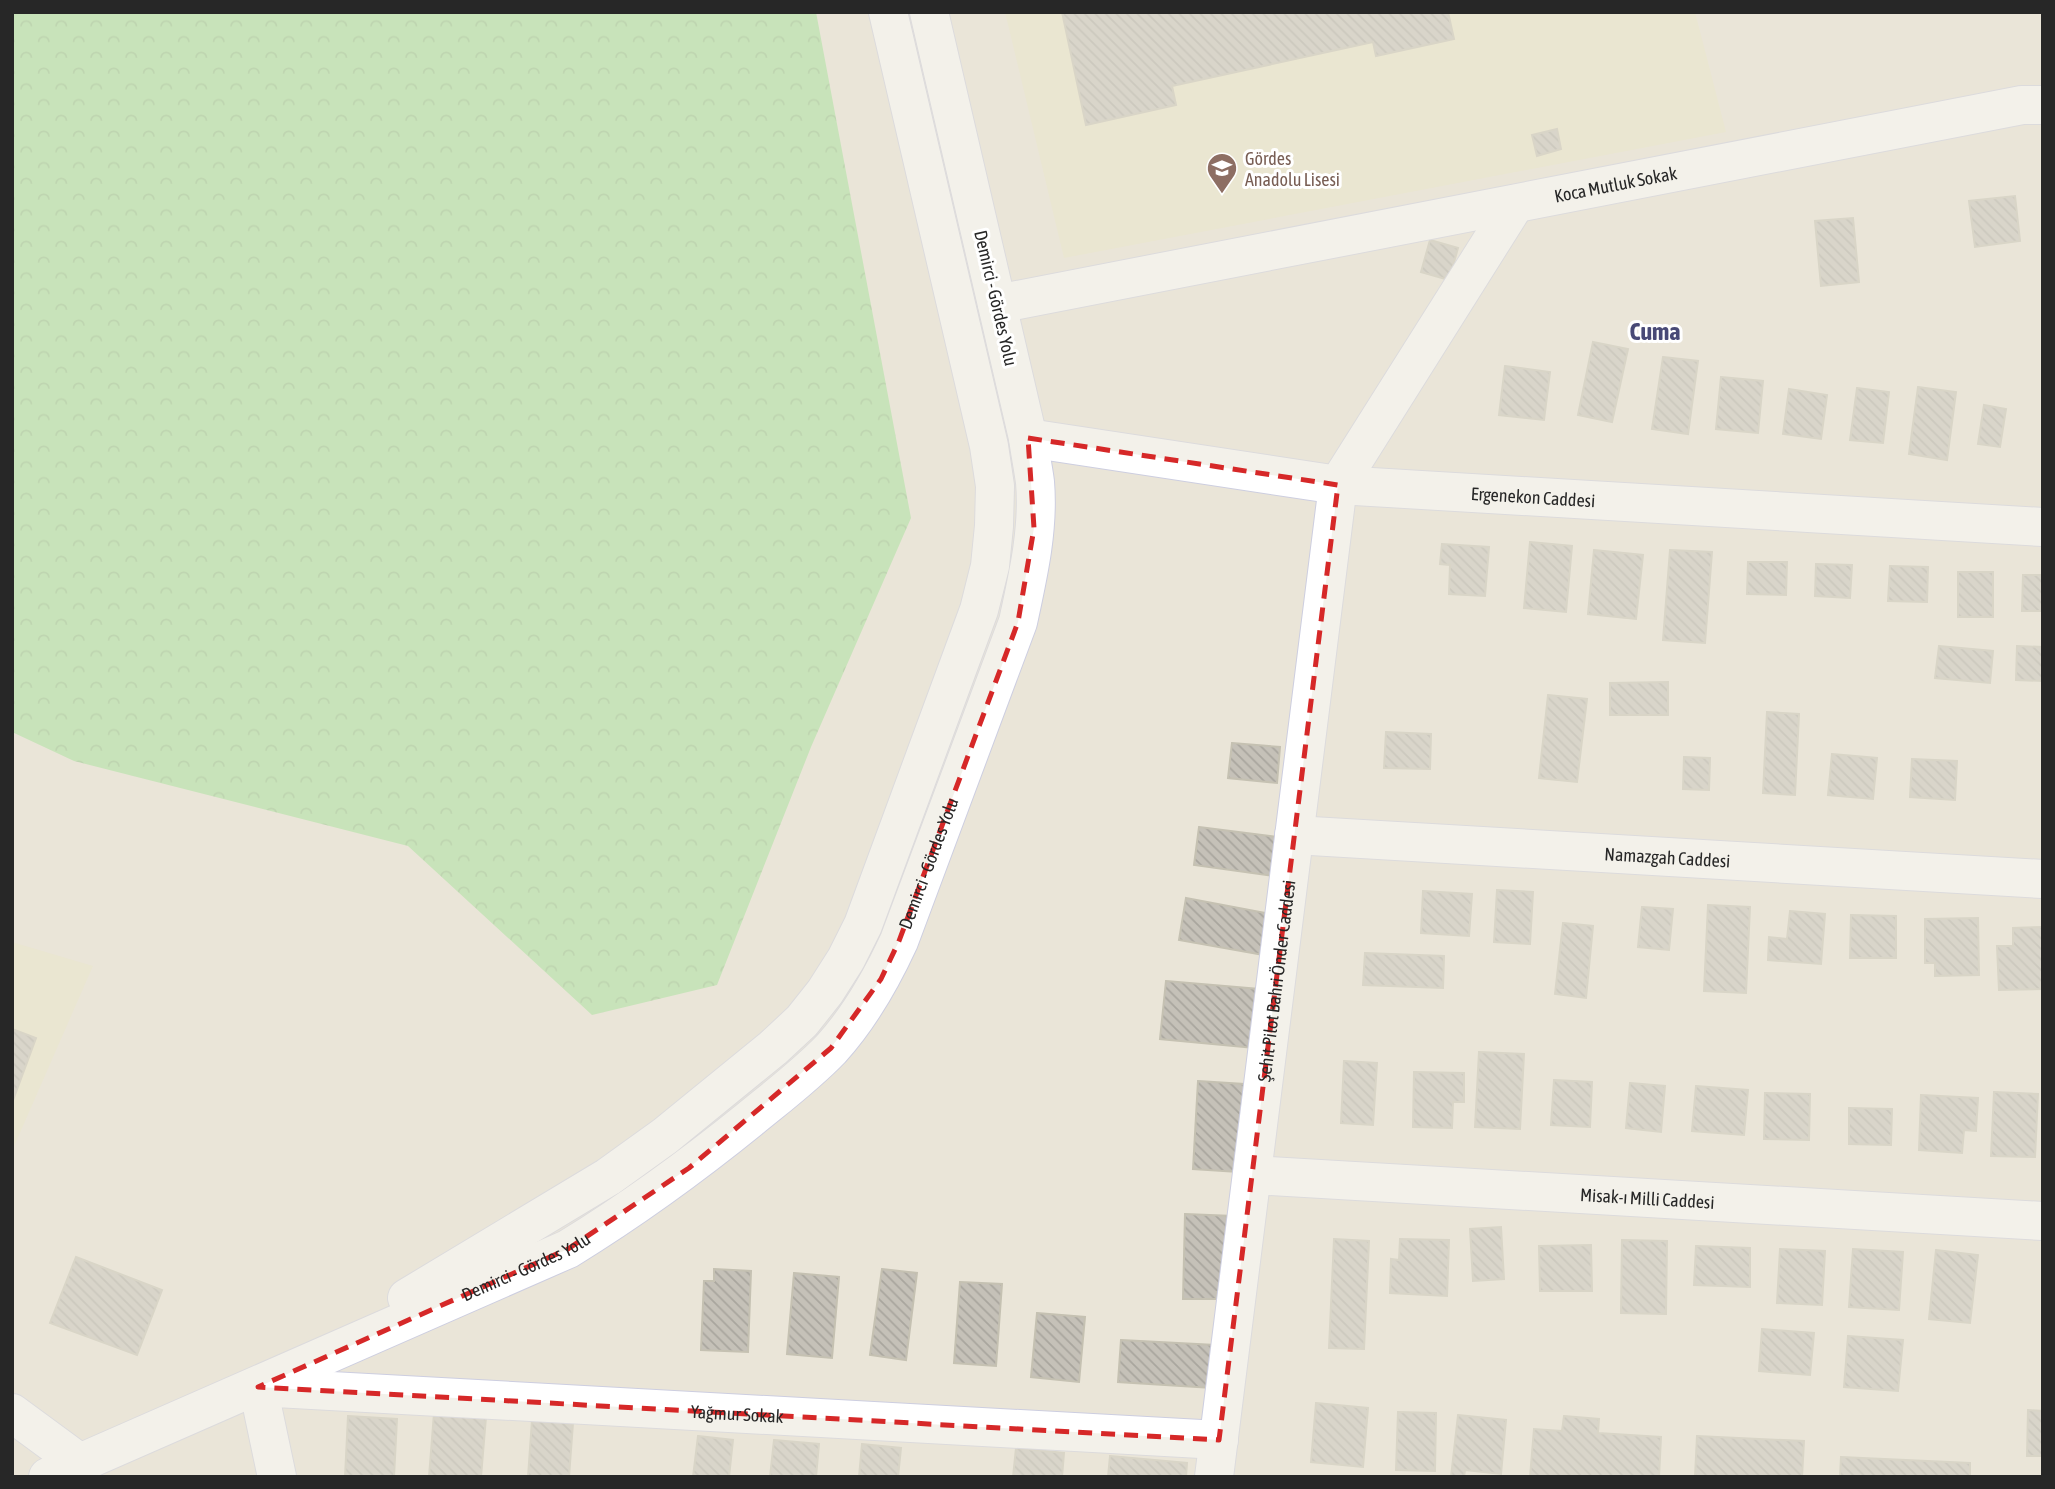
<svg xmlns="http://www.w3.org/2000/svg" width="2055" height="1489" font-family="'Asap Condensed',sans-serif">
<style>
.education{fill:#ece6c7}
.forest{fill:url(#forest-crowns)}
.building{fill:url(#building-back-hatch);stroke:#c5c1b2;stroke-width:2}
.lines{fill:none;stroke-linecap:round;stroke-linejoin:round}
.minor-casing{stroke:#cdcee0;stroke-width:40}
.secondary-casing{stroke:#cdcee0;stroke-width:40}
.minor{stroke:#fff;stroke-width:38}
.secondary{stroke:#fff;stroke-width:38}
.marked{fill:none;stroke:#d62828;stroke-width:5;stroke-dasharray:14 9;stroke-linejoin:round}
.labels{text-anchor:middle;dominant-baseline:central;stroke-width:6;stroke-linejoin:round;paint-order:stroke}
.education-label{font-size:18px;fill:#785e54;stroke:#fff;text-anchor:start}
.street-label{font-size:18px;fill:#272727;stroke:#fff}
.district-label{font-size:24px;font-weight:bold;fill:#484976;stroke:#fff}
</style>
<defs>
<pattern id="forest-crowns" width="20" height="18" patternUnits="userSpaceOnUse" patternTransform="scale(1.75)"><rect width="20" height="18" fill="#a1e194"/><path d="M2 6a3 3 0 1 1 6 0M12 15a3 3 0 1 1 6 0" fill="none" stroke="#8bc180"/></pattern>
<pattern id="building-back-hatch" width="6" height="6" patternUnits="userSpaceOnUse" patternTransform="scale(1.75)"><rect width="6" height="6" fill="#c5c1b8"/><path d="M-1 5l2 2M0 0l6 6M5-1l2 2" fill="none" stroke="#a9a69e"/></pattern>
</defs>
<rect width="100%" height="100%" fill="#eae5d8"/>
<path class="education" d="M 1005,12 L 1695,12 L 1726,132 L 1064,258 Z
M 12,942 L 93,966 L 12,1151 Z"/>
<path class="forest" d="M 12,12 L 816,12 L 911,518 L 811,747 L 717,985 L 592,1015 L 408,846 L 74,761 L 12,732 Z"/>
<path class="building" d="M 1062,12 L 1448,12 L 1454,39 L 1376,56 L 1373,42 L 1172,86 L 1176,105 L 1086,125 Z
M 1557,129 L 1561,149 L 1537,156 L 1532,135 Z
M 2015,196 L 2020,241 L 1975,247 L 1969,201 Z
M 1853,218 L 1859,282 L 1821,286 L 1815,221 Z
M 1430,240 L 1458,248 L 1449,280 L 1421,272 Z
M 1593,342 L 1628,349 L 1612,422 L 1578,415 Z
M 1663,357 L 1698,361 L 1688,434 L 1652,429 Z
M 1505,366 L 1550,372 L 1544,420 L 1499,415 Z
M 1721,377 L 1763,381 L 1758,433 L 1716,429 Z
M 1918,387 L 1956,392 L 1947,460 L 1909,454 Z
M 1857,388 L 1889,392 L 1883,443 L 1850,440 Z
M 1789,389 L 1827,395 L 1821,439 L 1783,434 Z
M 1984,405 L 2006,409 L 2000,447 L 1978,444 Z
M 1530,542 L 1572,546 L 1566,612 L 1524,608 Z
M 1442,544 L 1489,547 L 1485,596 L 1449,594 L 1450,565 L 1440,564 Z
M 1594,550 L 1643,555 L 1636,619 L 1588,614 Z
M 1670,550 L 1712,552 L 1705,643 L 1663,640 Z
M 1748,562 L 1787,562 L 1786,595 L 1747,594 Z
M 1816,564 L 1852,565 L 1850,598 L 1815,596 Z
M 1890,566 L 1928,567 L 1927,602 L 1888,601 Z
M 1958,572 L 1993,572 L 1993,617 L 1958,617 Z
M 2023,575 L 2043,575 L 2043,611 L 2022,611 Z
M 1939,646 L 1993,651 L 1990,683 L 1935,678 Z
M 2017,646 L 2043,647 L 2043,681 L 2016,680 Z
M 1668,682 L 1668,715 L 1610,715 L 1610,683 Z
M 1548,695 L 1587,699 L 1577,782 L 1539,778 Z
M 1767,712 L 1799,714 L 1795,795 L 1763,793 Z
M 1386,732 L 1431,734 L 1430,769 L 1384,768 Z
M 1232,743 L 1280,747 L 1277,783 L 1228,778 Z
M 1832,754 L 1877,758 L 1873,799 L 1828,795 Z
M 1684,757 L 1710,758 L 1709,790 L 1683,789 Z
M 1912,759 L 1957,761 L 1955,800 L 1910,797 Z
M 1199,827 L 1278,837 L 1273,876 L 1194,865 Z
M 1497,890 L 1533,892 L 1530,944 L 1494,942 Z
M 1423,891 L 1472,894 L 1469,936 L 1421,933 Z
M 1186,898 L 1271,914 L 1264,955 L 1179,940 Z
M 1708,905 L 1750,907 L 1746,993 L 1704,991 Z
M 1642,907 L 1673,909 L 1669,950 L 1638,947 Z
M 1790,911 L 1825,914 L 1821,964 L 1768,960 L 1769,937 L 1787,939 Z
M 1851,915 L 1896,916 L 1896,958 L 1850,958 Z
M 1978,918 L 1979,975 L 1935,976 L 1935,963 L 1925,963 L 1925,919 Z
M 1563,923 L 1593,926 L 1586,998 L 1555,994 Z
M 2043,927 L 2043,989 L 1999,990 L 1997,946 L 2013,946 L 2013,928 Z
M 1365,953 L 1444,956 L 1443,988 L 1363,985 Z
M 1166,981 L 1259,989 L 1254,1048 L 1160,1039 Z
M 12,1029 L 36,1038 L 12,1103 Z
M 1479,1052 L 1524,1054 L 1520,1129 L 1475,1127 Z
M 1344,1061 L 1377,1063 L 1373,1125 L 1341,1123 Z
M 1414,1072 L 1464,1073 L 1464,1102 L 1453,1102 L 1452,1128 L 1413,1127 Z
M 1554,1080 L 1592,1082 L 1590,1127 L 1551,1125 Z
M 1198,1081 L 1244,1084 L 1238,1172 L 1193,1169 Z
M 1630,1083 L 1665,1086 L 1661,1132 L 1626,1128 Z
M 1696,1086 L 1748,1090 L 1744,1135 L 1692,1131 Z
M 1994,1092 L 2038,1094 L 2035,1157 L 1991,1156 Z
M 1765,1093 L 1810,1094 L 1809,1140 L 1764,1139 Z
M 1921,1095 L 1978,1098 L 1976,1131 L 1964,1130 L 1962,1153 L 1919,1150 Z
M 1849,1108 L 1892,1109 L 1891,1145 L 1849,1144 Z
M 1185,1214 L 1233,1216 L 1231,1291 L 1217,1292 L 1217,1299 L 1183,1299 Z
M 1501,1227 L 1504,1279 L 1473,1281 L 1470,1229 Z
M 1334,1239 L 1369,1241 L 1364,1349 L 1329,1348 Z
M 1400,1239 L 1449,1240 L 1447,1296 L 1390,1293 L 1391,1259 L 1399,1260 Z
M 1622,1240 L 1667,1241 L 1666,1314 L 1621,1313 Z
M 1591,1245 L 1592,1291 L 1540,1291 L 1539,1246 Z
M 1696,1246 L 1750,1248 L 1750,1287 L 1694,1285 Z
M 1780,1249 L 1825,1251 L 1822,1305 L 1777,1303 Z
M 1853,1249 L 1903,1252 L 1899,1310 L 1849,1307 Z
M 1936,1250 L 1978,1255 L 1970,1323 L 1929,1319 Z
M 76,1257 L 162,1290 L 137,1355 L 50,1323 Z
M 714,1269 L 751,1271 L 748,1352 L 701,1350 L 704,1281 L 714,1281 Z
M 882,1269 L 917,1273 L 906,1360 L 870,1355 Z
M 794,1273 L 839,1277 L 832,1358 L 787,1354 Z
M 960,1282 L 1002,1284 L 996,1366 L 954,1363 Z
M 1037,1313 L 1085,1317 L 1079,1382 L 1031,1377 Z
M 1762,1329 L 1814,1333 L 1810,1375 L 1759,1371 Z
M 1848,1336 L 1903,1340 L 1898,1391 L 1844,1387 Z
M 1121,1340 L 1215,1345 L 1212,1388 L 1118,1382 Z
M 1316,1403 L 1368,1408 L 1363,1467 L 1311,1462 Z
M 2028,1410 L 2043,1411 L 2043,1456 L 2027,1456 Z
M 1398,1412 L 1436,1413 L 1435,1471 L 1396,1470 Z
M 434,1413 L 486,1417 L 481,1477 L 429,1477 Z
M 1458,1415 L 1506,1420 L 1501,1474 L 1465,1470 L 1464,1477 L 1451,1477 Z
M 348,1416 L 397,1419 L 394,1477 L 345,1477 Z
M 1564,1416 L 1599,1419 L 1598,1433 L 1661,1437 L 1659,1477 L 1530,1477 L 1534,1429 L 1562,1431 Z
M 532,1420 L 573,1423 L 569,1477 L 528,1477 Z
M 698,1436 L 733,1440 L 729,1477 L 693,1477 Z
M 1697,1436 L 1804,1441 L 1802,1477 L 1695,1477 Z
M 774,1440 L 819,1444 L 816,1477 L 770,1477 Z
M 862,1444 L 901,1448 L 898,1477 L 859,1477 Z
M 1016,1448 L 1064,1453 L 1062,1477 L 1013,1477 Z
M 1110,1456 L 1187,1463 L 1186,1477 L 1108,1477 Z
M 1841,1457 L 1970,1463 L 1970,1477 L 1840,1477 Z"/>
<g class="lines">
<g class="minor-casing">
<g id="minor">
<path id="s1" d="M 997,304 L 2022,105 L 2043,105"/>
<path id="s2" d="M 1028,438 L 1338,485 L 2043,527"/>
<path id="s3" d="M 1294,835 L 2043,879"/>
<path id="s4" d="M 1252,1175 L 2043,1221"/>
<path d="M 12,1413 L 80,1463"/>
<path id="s5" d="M 277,1477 L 258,1387 L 1219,1440"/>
<path id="s6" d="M 1214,1477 L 1338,485 L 1515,204"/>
</g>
</g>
<g class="secondary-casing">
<g id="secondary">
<path d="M 407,1298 L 608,1177 L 665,1136 L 773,1048 L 802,1021 L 825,992 L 846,959 L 863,925 L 979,610 L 990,566 L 994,526 L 995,486 L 989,446 L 888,12"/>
<path id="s7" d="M 48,1477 L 568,1249 C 633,1209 692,1166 750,1119 C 778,1096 806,1075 831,1049 C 860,1017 881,980 899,941 L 1018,622 C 1028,576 1039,529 1035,482 C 1033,467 1030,453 1028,438 L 929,12"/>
</g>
</g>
<use href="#minor" class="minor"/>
<use href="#secondary" class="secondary"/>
</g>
<path d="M0 0H2055V1489H0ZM 1028,438 L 1338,485 L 1219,1440 L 258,1387 L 568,1249 L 689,1168 L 831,1048 L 881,979 L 899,941 L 1018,622 L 1034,528 Z" fill="#eae5d8" fill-opacity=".55" fill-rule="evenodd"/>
<path class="marked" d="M 1028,438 L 1338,485 L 1219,1440 L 258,1387 L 568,1249 L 689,1168 L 831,1048 L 881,979 L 899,941 L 1018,622 L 1034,528 Z"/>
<defs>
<g id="school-pin" transform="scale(1.575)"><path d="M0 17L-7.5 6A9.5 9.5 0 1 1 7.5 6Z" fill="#8d6e63" stroke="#fff"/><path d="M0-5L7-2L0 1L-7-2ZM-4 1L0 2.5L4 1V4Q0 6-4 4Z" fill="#fff"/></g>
</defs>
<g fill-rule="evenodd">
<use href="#school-pin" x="1222" y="168"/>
</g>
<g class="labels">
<g class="education-label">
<text x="1245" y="158">Gördes<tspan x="1245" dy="21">Anadolu Lisesi</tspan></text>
</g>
<g class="street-label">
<text stroke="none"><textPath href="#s1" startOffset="630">Koca Mutluk Sokak</textPath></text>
<text transform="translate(996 298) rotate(77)">Demirci - Gördes Yolu</text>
<text stroke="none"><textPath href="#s2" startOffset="509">Ergenekon Caddesi</textPath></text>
<text stroke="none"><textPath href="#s3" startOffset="374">Namazgah Caddesi</textPath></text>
<text stroke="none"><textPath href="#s7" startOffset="1110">Demirci - Gördes Yolu</textPath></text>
<text stroke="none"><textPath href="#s6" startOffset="500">Şehit Pilot Bahri Önder Caddesi</textPath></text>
<text stroke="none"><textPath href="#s4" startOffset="396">Misak-ı Milli Caddesi</textPath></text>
<text stroke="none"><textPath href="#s7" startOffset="522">Demirci - Gördes Yolu</textPath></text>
<text stroke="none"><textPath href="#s5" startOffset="572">Yağmur Sokak</textPath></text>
</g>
<g class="district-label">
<text x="1655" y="331">Cuma</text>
</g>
</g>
<rect width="2055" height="1489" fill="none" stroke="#272727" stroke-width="28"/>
</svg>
